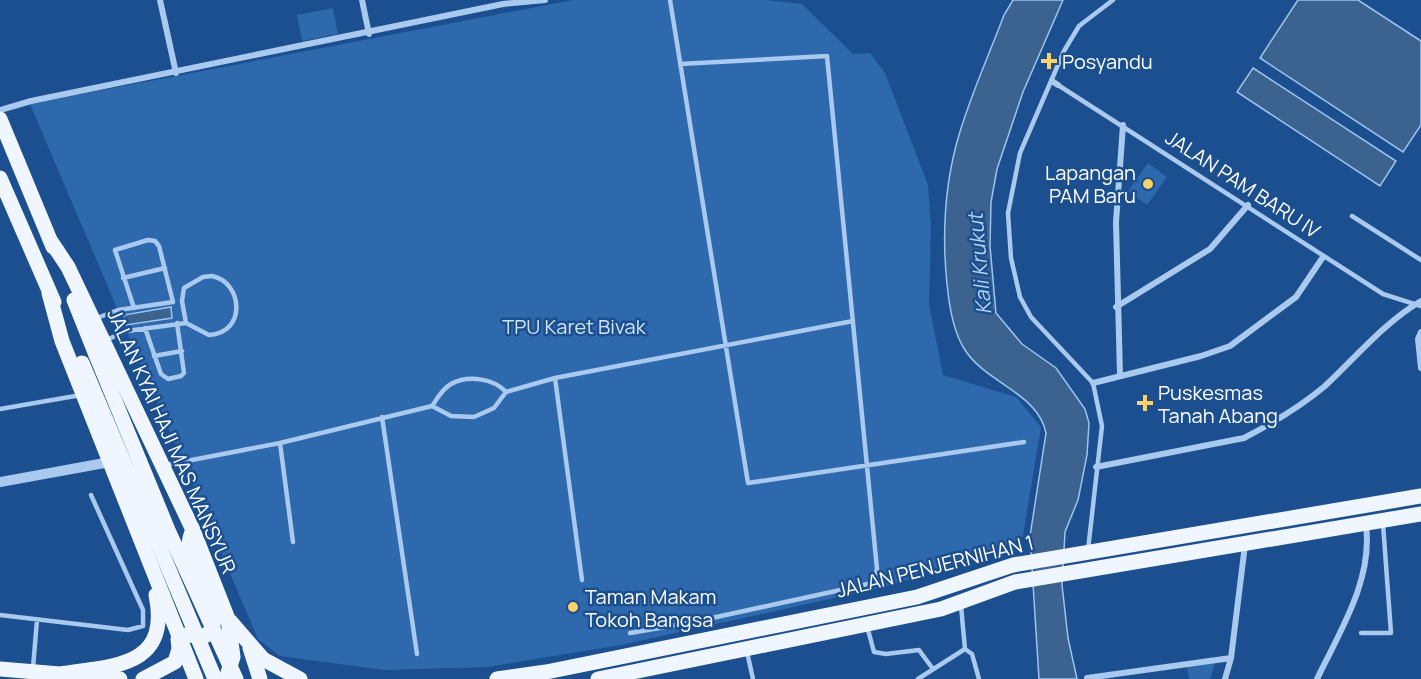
<svg xmlns="http://www.w3.org/2000/svg" width="1421" height="679" font-family="Manrope,sans-serif">
<style>
.green{fill:#2e69ad}
.water{fill:#3c6290;stroke:#9cc4f0;stroke-width:1.5}
.lines{fill:none;stroke-linecap:round;stroke-linejoin:round}
.service{stroke:#a9c9ee;stroke-width:4.5}
.minor{stroke:#a9c9ee;stroke-width:6}
.tertiary{stroke:#a9c9ee;stroke-width:10}
.primary{stroke:#f0f6ff;stroke-width:15}
.primary-bridge{stroke:#f0f6ff;stroke-width:15}
.poi-dot{fill:#ffd166;stroke:#1b4f8f;stroke-width:2}
.labels{text-anchor:middle;dominant-baseline:central;stroke-width:5;stroke-linejoin:round;paint-order:stroke}
.poi-label{font-size:20px;fill:#fff;stroke:#1b4f8f;text-anchor:start}
.street-label{font-size:20px;fill:#fff;stroke:#1b4f8f}
.park-label{font-size:20px;fill:#cfe3fa;stroke:#1b4f8f}
.water-label{font-size:21px;font-style:italic;fill:#b5d3f5;stroke:#1b4f8f}
</style>
<rect width="100%" height="100%" fill="#1b4f8f"/>
<path class="green" d="M 573,0 L 767,0 L 802,4 L 853,54 L 870,53 L 885,73 L 928,185 L 931,227 L 929,304 L 943,375 L 1016,397 L 1041,427 L 1023,536 L 1014,547 L 884,587 L 621,645 L 487,667 L 384,670 L 280,656 L 258,639 L 30,104 Z
M 333,8 L 338,34 L 302,41 L 297,15 Z
M 1148,163 L 1167,177 L 1147,205 L 1128,191 Z
M 1215,663 L 1210,679 L 1189,679 L 1187,666 Z"/>
<path class="water" d="M 1013,0 L 1063,0 L 1023,92 L 997,169 L 991,202 L 990,246 L 996,313 L 1022,344 L 1056,368 L 1085,409 L 1089,423 L 1087,455 L 1078,500 L 1065,532 L 1062,585 L 1068,638 L 1077,679 L 1039,679 L 1030,536 L 1046,433 C 1038,393 986,383 965,350 C 953,332 949,305 947,284 C 942,235 945,182 959,135 C 971,94 989,55 1004,15 Z
M 1298,0 L 1358,0 L 1421,41 L 1421,125 L 1403,152 L 1260,58 Z
M 1253,68 L 1396,161 L 1380,186 L 1237,92 Z
M 171,307 L 172,318 L 126,325 L 124,315 Z"/>
<g class="lines">
<path class="service" d="M 670,0 L 748,483 L 1024,442
M 1058,85 L 1383,294 L 1421,306
M 1352,216 L 1421,260
M 212,276 C 243,282 247,333 209,335 L 186,323 L 182,301 L 184,288 L 203,277 Z
M 123,278 L 165,268
M 134,308 L 115,250 L 148,240 L 155,241 L 159,246 L 173,302
M 97,318 L 118,310 L 173,302
M 145,328 L 161,374 L 168,379 L 181,376 L 184,373 L 177,323
M 106,340 L 127,331 L 186,323
M 154,356 L 182,351
M 555,378 L 582,580
M 432,406 C 437,399 442,389 451,384 C 468,375 493,378 506,392
M 0,409 L 81,395
M 382,417 L 417,654
M 280,443 L 293,542
M 166,465 L 280,443 L 432,406 L 451,416 L 474,417 L 494,408 L 506,392 L 555,378 L 853,321
M 1088,550 L 1102,426 L 1093,383 L 1031,317 L 1020,297 L 1011,258 L 1008,213 L 1020,153 L 1064,51 L 1079,26 L 1113,0
M 0,615 L 128,630 L 143,626 L 143,610 L 91,495
M 867,626 L 874,652 L 886,654 L 919,650 L 933,669
M 630,633 L 689,623 L 868,584 L 874,580 L 877,569 L 827,56 L 680,64
M 1361,633 L 1391,633 L 1383,524
M 965,649 L 972,654 L 979,679
M 747,652 L 753,679
M 33,668 L 37,620
M 918,679 L 965,649 L 961,606"/>
<path class="minor" d="M 160,0 L 176,73
M 362,0 L 369,34
M 1052,81 L 1058,85
M 0,110 L 31,101 L 503,4 L 545,0
M 1116,307 L 1210,249 L 1248,205
M 1421,332 L 1418,339 L 1421,368
M 1120,375 L 1116,222 L 1123,125
M 1093,383 L 1201,356 L 1230,346 L 1296,297 L 1323,257
M 1096,467 L 1244,438 C 1273,423 1300,407 1325,386 C 1354,359 1387,320 1421,301
M 1087,678 L 1231,658
M 1225,679 L 1231,658 L 1245,545
M 1317,679 C 1340,631 1373,580 1366,525"/>
<path class="tertiary" d="M 0,482 L 110,462"/>
<path class="primary" d="M 0,119 L 53,247
M 0,178 L 54,302
M 50,240 L 68,267 L 193,530 L 228,619 L 233,657 L 226,679
M 49,293 L 62,341 L 196,679
M 74,300 L 96,355
M 230,621 L 263,659 L 300,679
M 186,635 L 205,636 L 212,630 L 214,620 C 210,591 178,558 193,530
M 250,648 L 260,679
M 0,669 L 120,679
M 60,674 C 112,666 171,668 156,595
M 143,679 L 175,662 L 179,649 L 178,639
M 497,679 L 546,672 L 917,597 L 1013,565 L 1421,496
M 598,679 L 941,609 L 1015,582 L 1421,514"/>
<path class="primary-bridge" d="M 96,355 L 168,530 L 236,679
M 82,363 L 215,679"/>
</g>
<g class="poi-dot">
<path d="M1046 52h6v6h6v6h-6v6h-6v-6h-6v-6h6z"/>
<circle cx="1148" cy="184" r="6"/>
<path d="M1142 394h6v6h6v6h-6v6h-6v-6h-6v-6h6z"/>
<circle cx="573" cy="607" r="6"/>
</g>
<g class="labels">
<g class="poi-label">
<text x="1062" y="61">Posyandu</text>
<text x="1136" y="172" text-anchor="end">Lapangan<tspan x="1136" dy="23">PAM Baru</tspan></text>
<text x="1158" y="392">Puskesmas<tspan x="1158" dy="23">Tanah Abang</tspan></text>
<text x="585" y="596">Taman Makam<tspan x="585" dy="23">Tokoh Bangsa</tspan></text>
</g>
<g class="street-label">
<text transform="translate(1243 184) rotate(33)">JALAN PAM BARU IV</text>
<text transform="translate(172 441) rotate(66)">JALAN KYAI HAJI MAS MANSYUR</text>
<text transform="translate(935 566) rotate(-14)">JALAN PENJERNIHAN 1</text>
</g>
<g class="park-label">
<text x="574" y="326">TPU Karet Bivak</text>
</g>
<g class="water-label">
<text transform="translate(979 264) rotate(-95)">Kali Krukut</text>
</g>
</g>
</svg>
